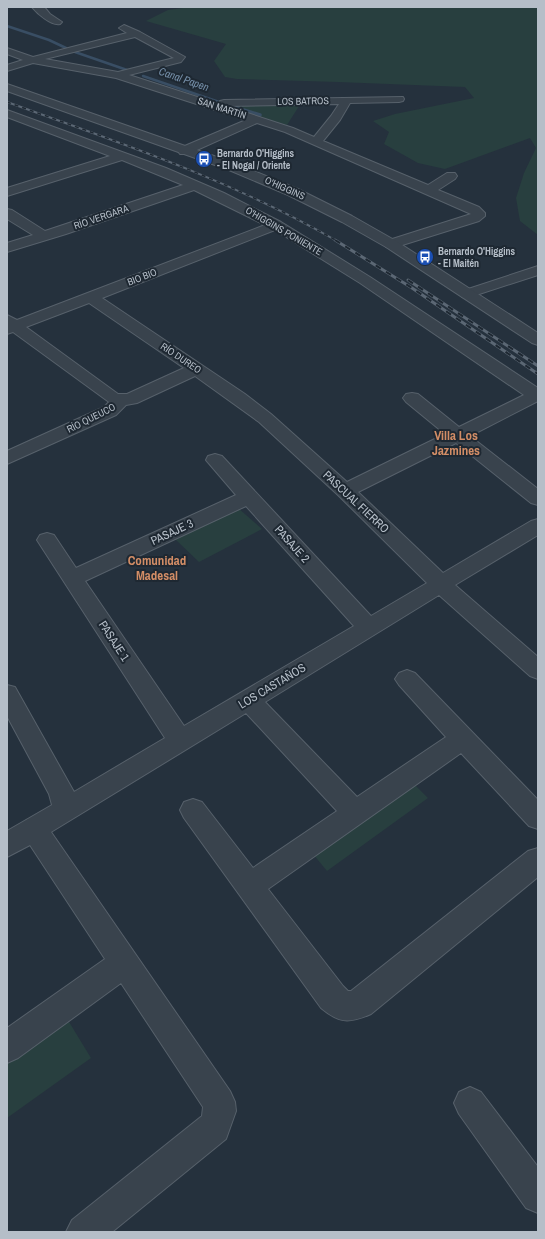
<svg xmlns="http://www.w3.org/2000/svg" width="545" height="1239" font-family="'Archivo Narrow',sans-serif">
<style>
.green{fill:#283f3f}
.lines{fill:none;stroke-linecap:round;stroke-linejoin:round}
.stream-far1{stroke:#394e64;stroke-width:2.5}
.stream{stroke:#394e64;stroke-width:3.5}
.minor-casing{stroke:#57616b;stroke-width:2}
.tertiary-casing{stroke:#57616b;stroke-width:2}
.minor{fill:#39434d;fill-rule:evenodd}
.tertiary{fill:#39434d;fill-rule:evenodd}
.rail-far1-casing{stroke:#5b6774;stroke-width:2}
.rail-casing{stroke:#5b6774;stroke-width:3}
.rail-far1{stroke:#1e2832;stroke-width:1.5;stroke-dasharray:4;stroke-linecap:butt}
.rail{stroke:#1e2832;stroke-width:2;stroke-dasharray:6;stroke-linecap:butt}
.labels{text-anchor:middle;dominant-baseline:central;stroke-width:4;stroke-linejoin:round;paint-order:stroke}
.far-street-label{font-size:10px;fill:#b5bec8;stroke:#1e2832}
.far-poi-label{font-size:10px;font-weight:bold;fill:#b5bec8;stroke:#1e2832;text-anchor:start}
.far-water-label{font-size:11px;font-style:italic;fill:#7690aa;stroke:#1e2832}
.street-label{font-size:12px;fill:#b5bec8;stroke:#1e2832}
.neighbourhood-label{font-size:13px;font-weight:bold;fill:#d28d66;stroke:#1e2832}
</style>
<rect width="100%" height="100%" fill="#25313d"/>
<path class="green" d="M 190,7 L 538,7 L 538,235 L 520,221 L 516,198 L 524,173 L 536,148 L 530,138 L 445,169 L 418,163 L 384,144 L 389,132 L 373,121 L 395,114 L 474,98 L 465,87 L 338,82 L 237,79 L 225,77 L 214,61 L 226,44 L 146,21 L 168,10 Z
M 301,103 L 287,125 L 221,105 Z
M 238,508 L 262,529 L 199,562 L 175,539 Z
M 413,783 L 428,798 L 327,871 L 313,854 Z
M 66,1017 L 91,1058 L 7,1118 L 7,1060 Z"/>
<g class="lines">
<path class="stream-far1" d="M 7,26 L 49,40 L 66,48
M 75,52 L 127,70
M 143,76 L 219,102
M 229,105 L 235,107"/>
<path class="stream" d="M 231,106 L 260,115"/>
<g class="minor-casing">
<path id="minor" d="M 32,7 L 45,8 L 50,14 L 62,22 L 60,24 C 51,26 37,13 32,7 Z
M 124,25 L 140,32 L 185,57 L 181,62 L 129,75 L 219,104 L 220,101 L 224,100 L 403,97 L 404,99 L 403,101 L 399,102 L 350,103 L 340,120 L 323,141 L 428,185 L 447,173 L 455,173 L 457,176 L 455,179 L 438,190 L 479,207 L 485,213 L 485,216 L 479,221 L 396,247 L 391,248 L 386,247 L 384,244 L 386,241 L 471,214 L 285,132 L 257,123 L 188,154 L 180,154 L 178,151 L 180,148 L 246,120 L 116,78 L 33,63 L 7,71 L 7,65 L 23,60 L 7,54 L 7,48 L 33,57 L 127,33 L 119,28 ZM 135,37 L 174,58 L 118,72 L 45,59 ZM 339,104 L 331,116 L 314,137 L 293,128 L 226,106 Z
M 7,110 L 166,168 L 224,193 L 281,222 L 370,277 L 538,388 L 538,401 L 470,436 L 538,489 L 538,505 L 531,503 L 456,443 L 358,492 L 443,573 L 531,521 L 538,519 L 538,535 L 455,585 L 538,657 L 538,679 L 530,676 L 439,595 L 265,702 L 357,797 L 446,737 L 399,685 L 395,679 L 399,673 L 407,670 L 415,673 L 538,800 L 538,829 L 529,826 L 461,753 L 268,889 L 343,986 L 348,991 L 351,991 L 528,851 L 538,848 L 538,877 L 371,1014 C 350,1023 340,1024 321,1008 L 184,818 L 180,810 L 184,802 L 193,799 L 202,802 L 253,868 L 337,811 L 246,713 L 51,832 L 230,1091 L 235,1102 L 236,1111 L 226,1139 L 112,1232 L 66,1232 L 72,1220 L 202,1116 L 203,1107 L 121,983 L 18,1058 L 7,1063 L 7,1028 L 105,959 L 30,845 L 7,857 L 7,831 L 52,805 L 49,794 L 7,716 L 7,685 L 15,687 L 74,792 L 165,738 L 37,540 L 40,535 L 47,533 L 54,535 L 76,568 L 236,495 L 206,460 L 208,456 L 215,454 L 222,456 L 371,616 L 427,583 L 338,495 L 259,422 L 195,376 L 137,403 L 126,405 L 116,415 L 7,464 L 7,451 L 104,407 L 109,402 L 13,332 L 7,334 L 7,315 L 17,320 L 265,225 L 194,190 L 66,234 L 7,252 L 7,243 L 33,235 L 7,219 L 7,209 L 12,210 L 45,231 L 183,185 L 122,160 L 7,196 L 7,188 L 110,156 L 7,117 ZM 275,230 L 360,283 L 524,395 L 459,427 L 418,394 L 412,393 L 406,394 L 403,398 L 406,402 L 445,434 L 347,482 L 271,414 L 245,394 L 102,298 ZM 89,303 L 184,368 L 127,394 L 118,394 L 26,327 ZM 246,506 L 354,626 L 184,726 L 85,581 Z
M 538,266 L 538,275 L 467,298 L 462,297 L 460,294 L 462,291 Z
M 470,1087 L 481,1092 L 538,1167 L 538,1213 L 526,1208 L 459,1114 L 454,1103 L 459,1092 Z"/>
</g>
<g class="tertiary-casing">
<path id="tertiary" d="M 7,84 L 237,164 L 298,189 L 352,216 L 396,241 L 538,333 L 538,345 L 532,343 L 386,247 L 342,222 L 288,195 L 229,170 L 7,91 Z"/>
</g>
<use href="#minor" class="minor"/>
<use href="#tertiary" class="tertiary"/>
<g class="rail-far1-casing">
<path id="rail-far1" d="M 7,102 C 121,143 231,180 337,241"/>
</g>
<g class="rail-casing">
<path id="rail" d="M 335,240 L 412,288 L 538,374
M 408,280 L 538,366"/>
</g>
<use href="#rail-far1" class="rail-far1"/>
<use href="#rail" class="rail"/>
</g>
<defs>
<g id="bus-disc" transform="scale(0.9)"><circle r="9.5" fill="#1a4fb4" stroke="#1e2832"/><path d="M-5-6H5V4H4V6H2V4H-2V6H-4V4H-5ZM-3.5-4V0h7V-4ZM-3.5 1.2v1.5H-2V1.2ZM2 1.2v1.5H3.5V1.2Z" fill="#fff"/></g>
</defs>
<g fill-rule="evenodd">
<use href="#bus-disc" x="204" y="159"/>
<use href="#bus-disc" x="425" y="257"/>
</g>
<g class="labels">
<g class="far-street-label">
<text transform="translate(303 101) rotate(-1)">LOS BATROS</text>
<text transform="translate(222 108) rotate(18)">SAN MARTÍN</text>
<text transform="translate(285 188) rotate(24)">O'HIGGINS</text>
<text transform="translate(101 217) rotate(-19)">RÍO VERGARA</text>
<text transform="translate(284 231) rotate(30)">O'HIGGINS PONIENTE</text>
<text transform="translate(142 277) rotate(-21)">BIO BIO</text>
<text transform="translate(181 358) rotate(34)">RÍO DUREO</text>
<text transform="translate(91 418) rotate(-27)">RÍO QUEUCO</text>
</g>
<g class="far-poi-label">
<text x="217" y="153">Bernardo O'Higgins<tspan x="217" dy="12">- El Nogal / Oriente</tspan></text>
<text x="438" y="251">Bernardo O'Higgins<tspan x="438" dy="12">- El Maitén</tspan></text>
</g>
<g class="far-water-label">
<text transform="translate(184 79) rotate(19)">Canal Papen</text>
</g>
<g class="street-label">
<text transform="translate(356 502) rotate(43)">PASCUAL FIERRO</text>
<text transform="translate(172 532) rotate(-25)">PASAJE 3</text>
<text transform="translate(292 544) rotate(48)">PASAJE 2</text>
<text transform="translate(114 641) rotate(57)">PASAJE 1</text>
<text transform="translate(272 686) rotate(-31)">LOS CASTAÑOS</text>
</g>
<g class="neighbourhood-label">
<text x="456" y="435">Villa Los<tspan x="456" dy="15">Jazmines</tspan></text>
<text x="157" y="560">Comunidad<tspan x="157" dy="15">Madesal</tspan></text>
</g>
</g>
<rect width="545" height="1239" fill="none" stroke="#b5bec8" stroke-width="16"/>
</svg>
